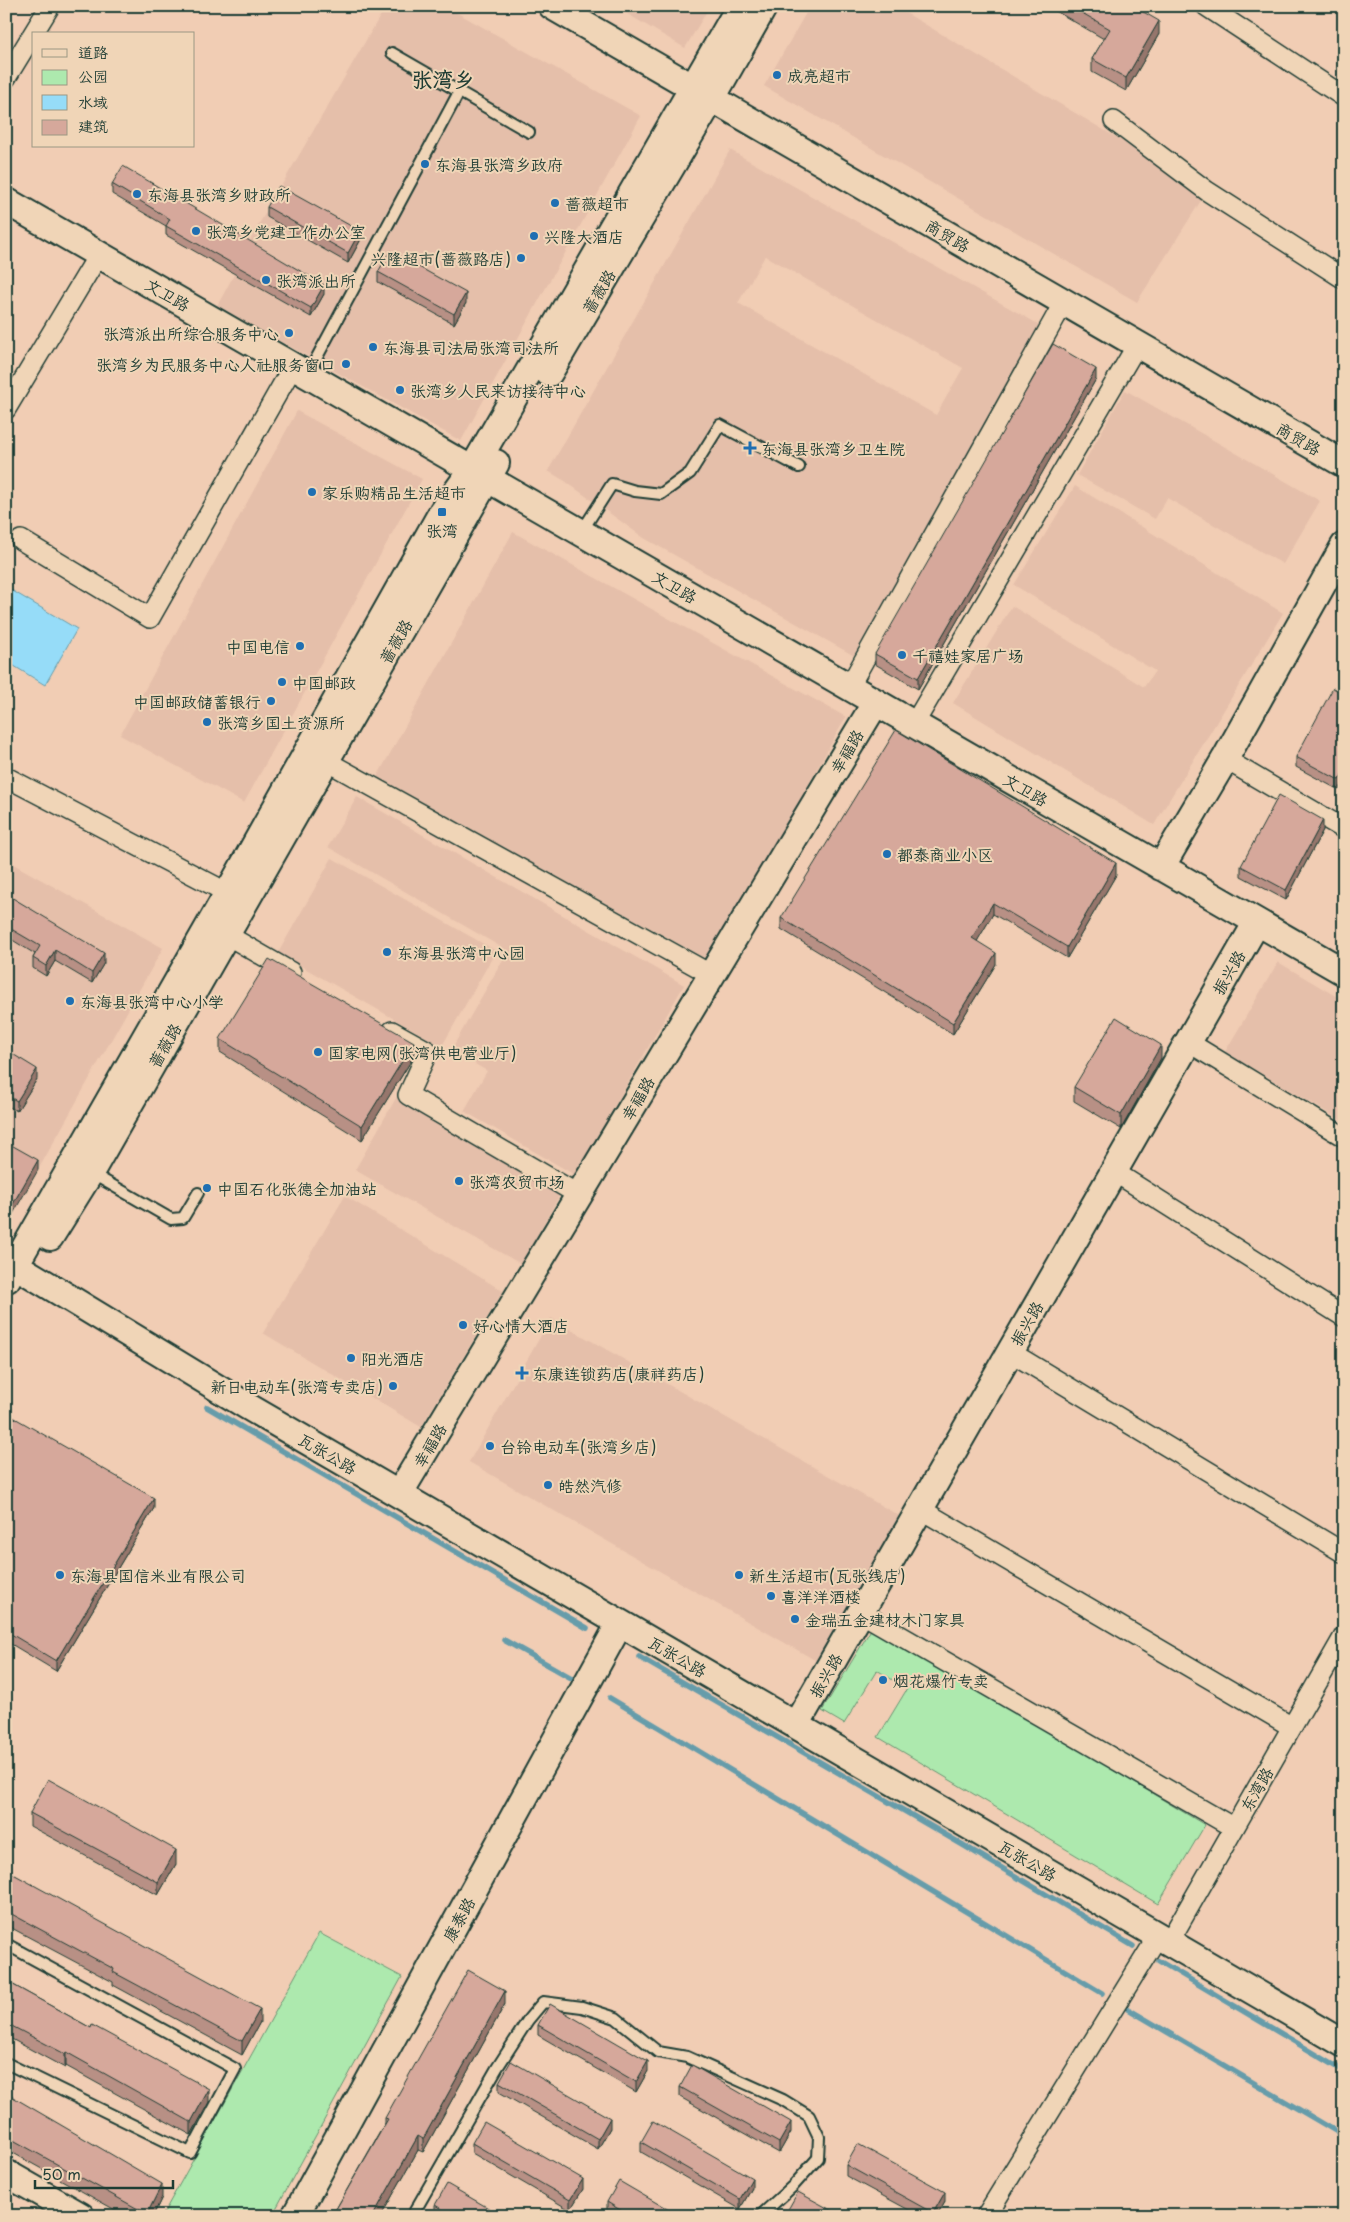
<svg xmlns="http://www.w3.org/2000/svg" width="1350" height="2222" font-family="'Playpen Sans','LXGW WenKai TC',sans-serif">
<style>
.built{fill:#e5bfaa;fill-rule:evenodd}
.green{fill:#ade9ae;stroke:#669371}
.water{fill:#96dcf8;stroke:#669caa}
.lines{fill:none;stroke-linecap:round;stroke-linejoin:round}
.stream{stroke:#669caa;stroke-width:5.5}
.lane-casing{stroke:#1f3d34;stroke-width:14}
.street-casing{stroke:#1f3d34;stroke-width:22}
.secondary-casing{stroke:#1f3d34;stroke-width:30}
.lane{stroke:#f0d5b7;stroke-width:10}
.street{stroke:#f0d5b7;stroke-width:19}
.secondary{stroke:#f0d5b7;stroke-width:26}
.wall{fill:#b89085;stroke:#1f3d34}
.shaded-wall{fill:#96766c;stroke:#1f3d34}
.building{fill:#d6a89b;stroke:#1f3d34}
.poi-dot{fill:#1f6fb2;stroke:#f0d5b7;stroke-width:2}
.labels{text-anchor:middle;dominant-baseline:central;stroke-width:4;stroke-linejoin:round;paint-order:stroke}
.poi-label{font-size:16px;fill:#1f3d34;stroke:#f0d5b7;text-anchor:start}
.street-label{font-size:16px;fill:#1f3d34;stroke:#f0d5b7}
.district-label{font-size:21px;font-weight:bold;fill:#1f3d34;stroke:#f0d5b7}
</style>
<rect width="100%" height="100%" fill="#f1cdb4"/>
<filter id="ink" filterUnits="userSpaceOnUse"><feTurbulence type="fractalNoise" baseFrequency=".02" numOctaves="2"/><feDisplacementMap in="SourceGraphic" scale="10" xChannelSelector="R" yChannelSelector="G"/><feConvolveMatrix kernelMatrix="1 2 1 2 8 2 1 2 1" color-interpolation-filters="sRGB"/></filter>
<g filter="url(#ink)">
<path class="built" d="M 386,6 L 445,6 L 641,116 L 461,441 L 217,306 L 248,249 L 252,236 Z
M 614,6 L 710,6 L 685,48 Z
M 810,6 L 894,6 L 1207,191 L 1137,302 L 764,86 Z
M 730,150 L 1045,328 L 858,658 L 644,538 L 565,481 L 548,471 ZM 765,256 L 963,368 L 936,415 L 738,303 Z
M 1125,390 L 1320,501 L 1283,564 L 1167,498 L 1155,519 L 1077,475 Z
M 297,411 L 422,479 L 244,803 L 120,735 Z
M 1075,486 L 1283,613 L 1154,825 L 953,703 L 1012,606 L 1144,687 L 1155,671 L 1014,585 Z
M 513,532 L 846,717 L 710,961 L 377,777 Z
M 357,797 L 684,985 L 575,1175 L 464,1111 L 487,1071 L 451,1050 L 508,951 L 328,847 Z
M 332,858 L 496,951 L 442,1046 L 278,953 Z
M 6,860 L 163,948 L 38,1170 L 6,1152 Z
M 1278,962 L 1344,1001 L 1344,1122 L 1225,1052 Z
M 396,1098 L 562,1191 L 521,1264 L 355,1170 Z
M 345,1196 L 503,1291 L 421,1427 L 263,1333 Z
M 551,1318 L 903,1518 L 820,1663 L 469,1462 Z"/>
<path class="green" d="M 873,1626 L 1205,1825 L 1158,1904 L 878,1737 L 907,1689 L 877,1670 L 844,1724 L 822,1711 Z
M 319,1933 L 402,1977 L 272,2216 L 162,2216 Z"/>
<path class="water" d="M 6,587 L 77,629 L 45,685 L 6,661 Z"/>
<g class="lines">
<path class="stream" d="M 207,1407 L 587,1628
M 504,1640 L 575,1680
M 639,1657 L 963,1845 L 1133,1946
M 610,1698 L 1102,1993
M 1159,1961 L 1344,2071
M 1123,2006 L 1344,2136"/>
<g class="lane-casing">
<path id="lane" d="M 392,53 L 529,132
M 308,374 L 459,92
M 582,531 L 612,484 L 635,491 L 661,494 L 690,473 L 720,425 L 799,467
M 91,1173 L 171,1219 L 183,1218 L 198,1193
M 6,1944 L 235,2069 L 190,2153 L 6,2063
M 412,2216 L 497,2068 L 528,2020 L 543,2002 L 582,2007 L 616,2018 L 658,2052 L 687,2057 L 783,2100 L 809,2116 L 819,2137 L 818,2158 L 793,2186 L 760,2216"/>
</g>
<g class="street-casing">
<path id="street" d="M 1206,6 L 1344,97
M 6,78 L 50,6
M 1114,121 L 1207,191 L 1344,279
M 6,409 L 99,254
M 21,540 L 150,618 L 293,366
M 849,687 L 1064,302
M 914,724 L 1137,345
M 1225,759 L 1344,829
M 326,761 L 712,975
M 6,777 L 228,893
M 227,935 L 291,972
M 392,1031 L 428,1051 L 408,1095 L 579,1195
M 1188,1042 L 1344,1137
M 1113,1171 L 1344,1317
M 1010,1352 L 1344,1553
M 920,1509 L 1292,1727
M 861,1613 L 1234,1828
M 1169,1942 L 1344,1636
M 986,2216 L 1158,1936"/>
</g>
<g class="secondary-casing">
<path id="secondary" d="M 552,6 L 1344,464
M 6,201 L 1344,972
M 549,373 L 712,98 L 764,6
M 1161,867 L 1225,759 L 1344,546
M 50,1237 L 90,1173 L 496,463
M 15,1265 L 247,1406 L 1344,2044
M 7,1279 L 228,893 L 442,512 L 472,470 L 740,6
M 399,1494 L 876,702
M 796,1725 L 1257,922
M 6,2173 L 81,2216
M 295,2216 L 620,1623"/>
</g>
<use href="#lane" class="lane"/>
<use href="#street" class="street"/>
<use href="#secondary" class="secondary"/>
</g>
<path class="wall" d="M 1047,6 L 1133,6 L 1159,34 L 1126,91 L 1092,72 L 1092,59 L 1104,39 Z
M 112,184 L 324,294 L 311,317 L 166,235 L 166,226 L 112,194 Z
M 267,207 L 360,241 L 348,263 L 267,217 Z
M 378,272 L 466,303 L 454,324 L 378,282 Z
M 1096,379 L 918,689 L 875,664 L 875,654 Z
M 1344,694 L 1344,781 L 1339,790 L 1296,767 L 1296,757 Z
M 1323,830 L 1286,900 L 1241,876 L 1241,866 Z
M 1116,875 L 1067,958 L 993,914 L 977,941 L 996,964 L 953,1034 L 781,929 L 781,918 Z
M 6,894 L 104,963 L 92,983 L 55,961 L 46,976 L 33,968 L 33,958 L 35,954 L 6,936 Z
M 220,1039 L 414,1056 L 362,1140 L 220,1052 Z
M 6,1050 L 37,1079 L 17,1111 L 6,1105 Z
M 1161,1058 L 1121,1129 L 1074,1101 L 1074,1087 Z
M 6,1413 L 154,1508 L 56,1671 L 6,1641 Z
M 30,1813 L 176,1864 L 158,1895 L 30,1826 Z
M 6,1870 L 260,2022 L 242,2055 L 113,1985 L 113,1982 L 6,1925 Z
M 6,1981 L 91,2028 L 209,2102 L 191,2135 L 66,2066 L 65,2068 L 6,2036 Z
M 505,2004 L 423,2152 L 418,2150 L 381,2216 L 332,2216 L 385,2123 L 385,2118 Z
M 538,2025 L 648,2071 L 636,2092 L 538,2035 Z
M 499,2082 L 610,2128 L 598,2149 L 499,2092 Z
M 680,2087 L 791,2132 L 779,2153 L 680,2097 Z
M 6,2093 L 162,2197 L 153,2216 L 126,2216 L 6,2149 Z
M 641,2142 L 752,2188 L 740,2209 L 641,2152 Z
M 472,2143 L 583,2189 L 570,2210 L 472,2153 Z
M 846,2165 L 945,2202 L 937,2216 L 920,2216 L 846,2176 Z
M 607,2202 L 679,2216 L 613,2216 L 607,2212 Z
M 435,2205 L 502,2216 L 435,2216 Z"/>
<path class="shaded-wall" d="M 1159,21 L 1159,34 L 1126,91 L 1126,78 Z
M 360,231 L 360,241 L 348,263 L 348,253 Z
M 324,285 L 324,294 L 311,317 L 311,308 Z
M 466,293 L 466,303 L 454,324 L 454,314 Z
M 1096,369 L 1096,379 L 918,689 L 918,678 Z
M 1344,771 L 1344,781 L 1339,790 L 1339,780 Z
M 1323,820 L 1323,830 L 1286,900 L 1286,890 Z
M 1116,863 L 1116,875 L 1067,958 L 1067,947 Z
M 993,903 L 993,914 L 972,950 L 972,938 Z
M 55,950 L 55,961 L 46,976 L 46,966 Z
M 104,953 L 104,963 L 92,983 L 92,973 Z
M 996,953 L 996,964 L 953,1034 L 953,1023 Z
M 414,1042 L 414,1056 L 362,1140 L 362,1126 Z
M 1161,1045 L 1161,1058 L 1121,1129 L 1121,1115 Z
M 37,1069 L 37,1079 L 17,1111 L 17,1101 Z
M 38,1160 L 38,1170 L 6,1226 L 6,1216 Z
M 154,1498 L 154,1508 L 56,1671 L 56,1661 Z
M 176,1850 L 176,1864 L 158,1895 L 158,1882 Z
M 505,1991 L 505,2004 L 423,2152 L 423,2139 Z
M 260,2009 L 260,2022 L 242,2055 L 242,2041 Z
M 66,2052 L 66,2066 L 65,2068 L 65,2054 Z
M 648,2061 L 648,2071 L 636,2092 L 636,2082 Z
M 209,2089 L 209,2102 L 191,2135 L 191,2122 Z
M 610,2118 L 610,2128 L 598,2149 L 598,2139 Z
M 791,2122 L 791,2132 L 779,2153 L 779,2143 Z
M 418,2136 L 418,2150 L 381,2216 L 373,2216 Z
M 752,2178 L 752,2188 L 740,2209 L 740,2199 Z
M 583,2179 L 583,2189 L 570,2210 L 570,2200 Z
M 162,2184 L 162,2197 L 153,2216 L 147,2216 L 147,2214 Z
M 945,2192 L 945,2202 L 937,2216 L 933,2216 L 933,2213 Z"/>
<path class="building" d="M 1070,6 L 1133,6 L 1159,21 L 1126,78 L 1092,59 L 1110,29 Z
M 123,166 L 324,285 L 311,308 L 166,226 L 170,219 L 112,184 Z
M 279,186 L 360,231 L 348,253 L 267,207 Z
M 390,251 L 466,293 L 454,314 L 378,272 Z
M 1053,344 L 1096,369 L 918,678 L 875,654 Z
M 1333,688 L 1344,694 L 1344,771 L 1339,780 L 1296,757 Z
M 896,730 L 1116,863 L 1067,947 L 993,903 L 972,938 L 996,953 L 953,1023 L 781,918 Z
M 1279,795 L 1323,820 L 1286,890 L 1241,866 Z
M 6,894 L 104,953 L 92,973 L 55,950 L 46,966 L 33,958 L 40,946 L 6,926 Z
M 269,959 L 414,1042 L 362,1126 L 220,1039 Z
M 1116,1017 L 1161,1045 L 1121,1115 L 1074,1087 Z
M 6,1050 L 37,1069 L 17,1101 L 6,1095 Z
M 6,1142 L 38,1160 L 6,1216 Z
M 6,1413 L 154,1498 L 56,1661 L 6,1631 Z
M 48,1779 L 176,1850 L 158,1882 L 30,1813 Z
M 6,1870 L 260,2009 L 242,2041 L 113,1972 L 114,1969 L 6,1911 Z
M 468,1970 L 505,1991 L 423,2139 L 418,2136 L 373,2216 L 332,2216 L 388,2119 L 385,2118 Z
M 6,1981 L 91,2028 L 92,2025 L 209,2089 L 191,2122 L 66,2052 L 65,2054 L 6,2023 Z
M 550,2004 L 648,2061 L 636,2082 L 538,2025 Z
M 511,2061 L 610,2118 L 598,2139 L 499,2082 Z
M 692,2065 L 791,2122 L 779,2143 L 680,2087 Z
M 6,2093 L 162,2184 L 147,2214 L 6,2136 Z
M 653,2121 L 752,2178 L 740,2199 L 641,2142 Z
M 484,2122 L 583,2179 L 570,2200 L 472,2143 Z
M 858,2144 L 945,2192 L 933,2213 L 846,2165 Z
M 619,2181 L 679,2216 L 630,2216 L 607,2202 Z
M 447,2184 L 502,2216 L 453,2216 L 435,2205 Z
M 798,2192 L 842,2216 L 791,2216 L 786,2213 Z"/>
</g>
<g class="poi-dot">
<circle cx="777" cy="75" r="5"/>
<circle cx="425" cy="164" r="5"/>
<circle cx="137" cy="194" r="5"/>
<circle cx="555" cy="203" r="5"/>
<circle cx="196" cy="231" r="5"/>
<circle cx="534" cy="236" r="5"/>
<circle cx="521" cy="258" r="5"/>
<circle cx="266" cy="280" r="5"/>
<circle cx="289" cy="333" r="5"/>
<circle cx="373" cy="347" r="5"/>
<circle cx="346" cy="364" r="5"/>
<circle cx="400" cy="390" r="5"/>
<path d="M747.5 440.5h5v5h5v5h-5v5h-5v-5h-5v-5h5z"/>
<circle cx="312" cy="492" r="5"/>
<rect x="437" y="507" width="10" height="10" rx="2.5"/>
<circle cx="300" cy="646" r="5"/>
<circle cx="902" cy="655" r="5"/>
<circle cx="282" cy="682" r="5"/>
<circle cx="271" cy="701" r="5"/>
<circle cx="207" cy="722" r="5"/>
<circle cx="887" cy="854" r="5"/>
<circle cx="387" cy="952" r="5"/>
<circle cx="70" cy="1001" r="5"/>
<circle cx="318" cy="1052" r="5"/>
<circle cx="459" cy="1181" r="5"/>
<circle cx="207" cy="1188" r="5"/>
<circle cx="463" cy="1325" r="5"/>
<circle cx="351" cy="1358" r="5"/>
<path d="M519.5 1365.5h5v5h5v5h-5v5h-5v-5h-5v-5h5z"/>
<circle cx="393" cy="1386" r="5"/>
<circle cx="490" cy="1446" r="5"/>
<circle cx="548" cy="1485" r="5"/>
<circle cx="60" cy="1575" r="5"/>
<circle cx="739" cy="1575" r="5"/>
<circle cx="771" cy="1596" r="5"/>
<circle cx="795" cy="1619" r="5"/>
<circle cx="883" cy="1680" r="5"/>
</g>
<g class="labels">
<g class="poi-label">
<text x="787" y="75">成亮超市</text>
<text x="435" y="164">东海县张湾乡政府</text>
<text x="147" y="194">东海县张湾乡财政所</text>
<text x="565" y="203">蔷薇超市</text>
<text x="206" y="231">张湾乡党建工作办公室</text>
<text x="544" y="236">兴隆大酒店</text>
<text x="511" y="258" text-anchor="end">兴隆超市(蔷薇路店)</text>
<text x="276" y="280">张湾派出所</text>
<text x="279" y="333" text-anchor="end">张湾派出所综合服务中心</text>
<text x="383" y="347">东海县司法局张湾司法所</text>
<text x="336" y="364" text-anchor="end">张湾乡为民服务中心人社服务窗口</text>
<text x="410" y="390">张湾乡人民来访接待中心</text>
<text x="761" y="448">东海县张湾乡卫生院</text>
<text x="322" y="492">家乐购精品生活超市</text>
<text x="442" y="530" text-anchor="middle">张湾</text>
<text x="290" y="646" text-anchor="end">中国电信</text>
<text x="912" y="655">千禧娃家居广场</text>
<text x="292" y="682">中国邮政</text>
<text x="261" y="701" text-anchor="end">中国邮政储蓄银行</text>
<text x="217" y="722">张湾乡国土资源所</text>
<text x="897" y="854">都泰商业小区</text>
<text x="397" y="952">东海县张湾中心园</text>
<text x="80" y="1001">东海县张湾中心小学</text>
<text x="328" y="1052">国家电网(张湾供电营业厅)</text>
<text x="469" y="1181">张湾农贸市场</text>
<text x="217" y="1188">中国石化张德全加油站</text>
<text x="473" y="1325">好心情大酒店</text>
<text x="361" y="1358">阳光酒店</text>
<text x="532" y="1373">东康连锁药店(康祥药店)</text>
<text x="383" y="1386" text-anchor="end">新日电动车(张湾专卖店)</text>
<text x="500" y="1446">台铃电动车(张湾乡店)</text>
<text x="558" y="1485">皓然汽修</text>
<text x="70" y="1575">东海县国信米业有限公司</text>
<text x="749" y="1575">新生活超市(瓦张线店)</text>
<text x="781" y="1596">喜洋洋酒楼</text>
<text x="805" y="1619">金瑞五金建材木门家具</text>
<text x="893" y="1680">烟花爆竹专卖</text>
</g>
<g class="street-label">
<text transform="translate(948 235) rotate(30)">商贸路</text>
<text transform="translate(598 291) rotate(-59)">蔷薇路</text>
<text transform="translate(168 294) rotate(30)">文卫路</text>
<text transform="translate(1299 438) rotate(30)">商贸路</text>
<text transform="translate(675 586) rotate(30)">文卫路</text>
<text transform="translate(395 641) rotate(-60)">蔷薇路</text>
<text transform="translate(846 751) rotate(-59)">幸福路</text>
<text transform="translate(1026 789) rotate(30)">文卫路</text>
<text transform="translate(1228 972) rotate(-60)">振兴路</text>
<text transform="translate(164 1045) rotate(-60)">蔷薇路</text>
<text transform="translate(637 1098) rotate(-59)">幸福路</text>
<text transform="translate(1026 1323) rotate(-60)">振兴路</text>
<text transform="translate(429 1445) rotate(-59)">幸福路</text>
<text transform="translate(328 1453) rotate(30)">瓦张公路</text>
<text transform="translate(678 1656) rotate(30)">瓦张公路</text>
<text transform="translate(825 1675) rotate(-60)">振兴路</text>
<text transform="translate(1256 1789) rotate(-60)">东湾路</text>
<text transform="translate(1028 1860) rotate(30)">瓦张公路</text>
<text transform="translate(458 1919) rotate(-61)">康泰路</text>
</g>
<g class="district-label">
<text x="443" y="78">张湾乡</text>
</g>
</g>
<rect width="1350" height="2222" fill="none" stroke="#f0d5b7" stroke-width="25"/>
<rect x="12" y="12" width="1325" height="2197" fill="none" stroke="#1f3d34" stroke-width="2" filter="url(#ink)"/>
<rect x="32" y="32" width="162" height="115" fill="#f0d5b7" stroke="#9c9883"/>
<rect x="42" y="49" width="25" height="8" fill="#f0d5b7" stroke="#9c9883"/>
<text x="78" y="58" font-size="15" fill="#1f3d34">道路</text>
<rect x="42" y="70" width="25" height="15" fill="#ade9ae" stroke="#9c9883"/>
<text x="78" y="82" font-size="15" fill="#1f3d34">公园</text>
<rect x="42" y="95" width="25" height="15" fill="#96dcf8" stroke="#9c9883"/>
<text x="78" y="108" font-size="15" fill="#1f3d34">水域</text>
<rect x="42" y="120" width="25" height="15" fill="#d6a89b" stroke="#9c9883"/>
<text x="78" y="132" font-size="15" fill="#1f3d34">建筑</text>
<path d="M35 2180v8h138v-8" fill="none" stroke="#1f3d34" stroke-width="2.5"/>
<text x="42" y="2180" font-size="15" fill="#1f3d34" stroke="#f0d5b7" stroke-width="4" paint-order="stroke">50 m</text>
</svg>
